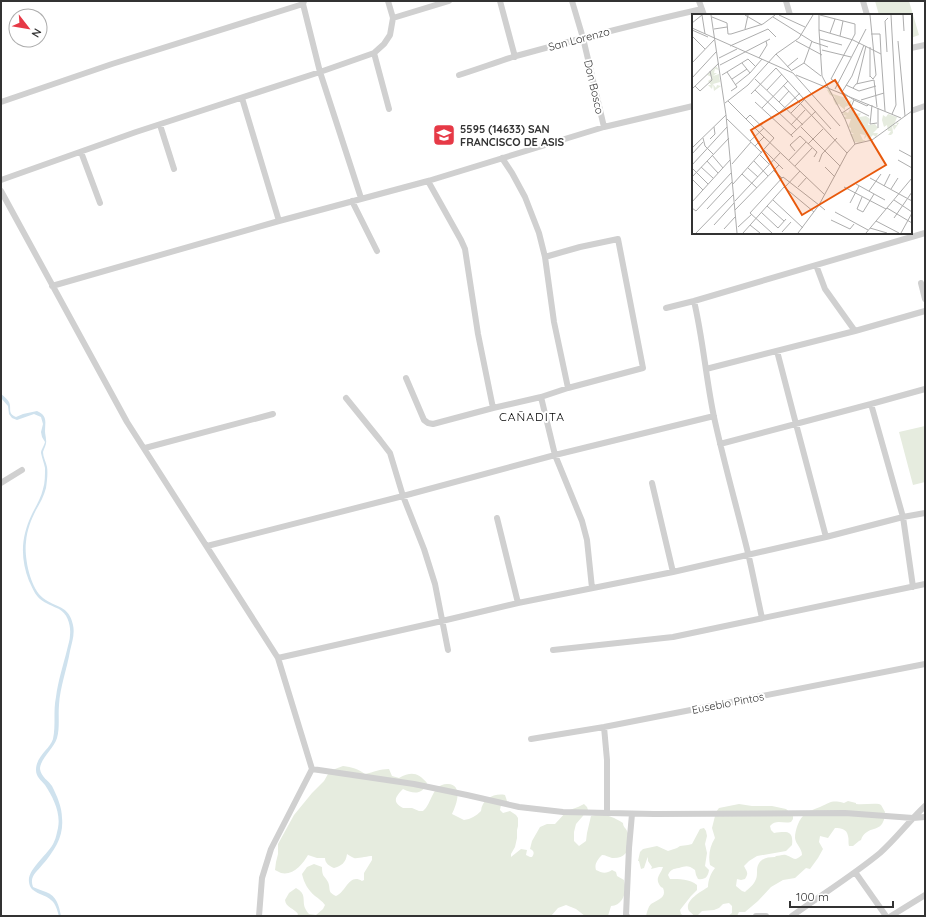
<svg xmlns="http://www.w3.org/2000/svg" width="926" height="917" font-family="Quicksand,sans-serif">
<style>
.green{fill:#e6ecdf}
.water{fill:#cfe2ee}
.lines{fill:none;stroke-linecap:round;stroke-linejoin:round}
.minor{stroke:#d0d0d0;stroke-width:6}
.labels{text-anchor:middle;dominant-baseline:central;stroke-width:4;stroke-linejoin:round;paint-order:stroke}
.street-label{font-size:11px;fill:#333;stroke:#fff}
.poi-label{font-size:11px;font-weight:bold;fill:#333;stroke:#fff;text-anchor:start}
.neighbourhood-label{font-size:12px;letter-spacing:1px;fill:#000;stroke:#fff}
.inset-road{fill:none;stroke:#adadad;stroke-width:1}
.view{fill:#e8590c;fill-opacity:0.15;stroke:#e8590c;stroke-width:2}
.inset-edge{fill:none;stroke:#333;stroke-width:2}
</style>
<rect width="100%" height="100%" fill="#fff"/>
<path class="green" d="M 875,1 L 909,1 L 919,35 L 911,38 L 911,15 L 879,15 Z
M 925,426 L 925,482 L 913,485 L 899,432 Z
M 343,766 C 352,767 358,769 365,774 C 374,772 380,769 389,769 L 392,776 L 399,778 C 412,771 418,773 427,783 C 423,795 413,794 403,789 C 395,797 392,802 403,808 L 412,808 L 419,811 L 423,811 C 432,804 432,783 448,784 C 464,785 456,806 452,814 L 464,820 C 471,819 476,816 481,811 C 482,799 494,793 505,795 L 507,801 C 502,802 501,804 500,810 L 503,813 L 510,811 L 516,815 L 518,818 L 518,826 L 517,830 L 517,838 L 515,847 L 511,854 L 511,857 L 521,849 L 527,850 L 526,855 L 530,857 L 532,857 C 534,854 535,851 530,849 L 532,841 L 540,827 L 547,824 L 555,824 L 567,811 L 578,807 L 584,804 L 587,807 L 588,810 L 576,824 L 574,832 L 574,841 L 579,846 L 586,841 L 587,833 L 591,816 C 605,813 611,816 623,823 C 623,827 626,828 627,831 C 633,845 628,859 612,858 C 608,857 606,855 602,855 C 598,859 594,864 596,870 C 602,873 606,874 612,870 L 616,872 L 617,876 L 624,880 C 627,891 624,905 611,906 L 608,916 L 585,916 L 576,909 L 566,905 L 558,908 L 551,916 L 297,916 L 298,914 C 294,908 286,908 285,900 L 289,893 L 296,888 C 307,894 302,900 305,908 C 306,910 307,912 309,914 L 316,915 L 323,909 L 325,905 C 322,901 319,899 315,896 C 308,890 304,883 302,874 L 307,867 L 314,864 L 322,867 C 322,877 324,875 328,882 C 331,889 327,892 336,896 C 346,892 349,873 362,881 L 364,880 L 364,873 L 372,860 L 372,856 C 368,856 357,859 354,858 C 351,857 349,855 347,854 C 346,863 341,866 334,868 C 329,866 325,863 325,858 L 317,858 L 308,855 C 303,864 293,876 281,873 C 279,872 277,871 275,870 L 276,862 L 278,854 L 278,844 L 294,815 L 312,793 L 324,781 L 328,774 L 335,769 Z
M 848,801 L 856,803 L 856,804 C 864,805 871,803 879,804 L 881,805 L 885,812 C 884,816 885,819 883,822 C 879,832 866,826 861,840 L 859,841 L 853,846 L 849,846 C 848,842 849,839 848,836 C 847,829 841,828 835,828 L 828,838 L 820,836 L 819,842 L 823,849 L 818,858 L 810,869 L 806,868 L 795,878 L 783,880 L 771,887 L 758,901 L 745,912 L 739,912 L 737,916 L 728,916 L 732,913 L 732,906 L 729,903 L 723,904 L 719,908 L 714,910 L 702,911 L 698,915 L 694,916 C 693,914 691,913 689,911 C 683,901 702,891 708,887 C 708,880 711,873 715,868 L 710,865 C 708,855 710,846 715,838 L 712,828 L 716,812 L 719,808 L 739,804 L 752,806 L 772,806 L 786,809 L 793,815 L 793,819 L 791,822 C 783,824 776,819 770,826 L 771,830 L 774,833 C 785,832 794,829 792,845 L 786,851 L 757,856 L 749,861 L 744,866 C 747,872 749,873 745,879 L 741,880 L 737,879 L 736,886 L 742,891 L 745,892 C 749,888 754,885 756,879 C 757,877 757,873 757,870 C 758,859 766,857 775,857 L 776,856 C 779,856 783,854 786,855 C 794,858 794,862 802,855 C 802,848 796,845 795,838 C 795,830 799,818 806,813 C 810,810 816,809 820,807 C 831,802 832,800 844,803 Z
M 704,828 L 706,831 L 707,836 L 705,844 L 707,853 L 705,866 L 709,870 C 708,877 705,880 698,879 L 696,875 L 695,870 C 688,865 686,866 679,868 C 673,869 671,869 668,875 L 670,879 C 679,879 690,879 697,885 L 697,890 L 691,896 L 680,910 L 681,914 L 684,916 L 646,916 C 647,912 648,907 651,904 C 658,899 667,898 663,888 L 661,887 C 654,878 660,876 663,867 L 659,867 L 651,869 L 652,867 L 648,861 L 648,857 L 647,859 L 644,868 L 641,869 L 639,861 L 638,861 L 640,852 L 643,849 L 657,846 L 668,851 L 677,848 L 680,846 L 688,845 L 692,844 L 700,829 Z"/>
<path class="water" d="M 1,394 C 4,396 7,399 9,402 C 12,409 7,413 16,417 L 23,414 L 37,411 C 48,416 45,422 45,431 C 45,434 46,437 46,440 C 47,444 44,448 43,452 C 43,457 46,462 47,467 C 48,473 47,481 46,488 C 44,496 40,503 36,510 C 31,520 27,530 26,542 C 24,557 30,588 43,598 C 56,608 69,605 73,625 C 75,634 72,642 70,651 C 67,669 60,687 59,705 C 58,716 60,727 57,738 C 54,748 40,759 40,769 C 41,777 49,781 52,786 C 57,796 62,807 62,818 C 63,827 61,836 57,844 C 53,851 48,859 43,864 C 37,872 29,876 33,887 C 37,889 41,890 46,892 C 57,896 59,906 61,916 L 59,916 C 57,910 56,904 51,900 C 44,893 30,894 29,882 C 27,869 49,854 54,842 C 56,838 57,832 58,828 C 61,813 53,797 45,785 C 41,780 36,777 36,770 C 36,756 50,749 53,739 C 56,725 53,711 56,697 C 58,681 63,666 67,650 C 68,645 70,640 70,635 C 71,626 68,614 59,609 C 53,606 46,604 40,599 C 35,595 32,587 29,581 C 20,557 21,537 32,514 C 36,506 41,498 43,489 C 45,483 45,475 45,468 C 44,463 42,458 41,453 C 41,450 44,446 45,442 L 42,437 L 41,432 L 43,424 L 41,417 L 34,414 L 17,420 L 12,418 L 9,414 L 8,406 L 1,398 Z"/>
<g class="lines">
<path class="minor" d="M 500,1 L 515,57
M 572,1 L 583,38 L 604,127
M 699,1 L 704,15
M 786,1 L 790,15
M 863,1 L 867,15
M 303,4 L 320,72 L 361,198
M 393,18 L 449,1
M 911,48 L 925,45
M 374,53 L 389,109
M 459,75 C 478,69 497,62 516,56 C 578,39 640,23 702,9
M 242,98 L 279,221
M 1,102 L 112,64 L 303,4 L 304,1
M 911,111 L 925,106
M 160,125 L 174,169
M 81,152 L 100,203
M 502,158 L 512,173 L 525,197 L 539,233 L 545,257 L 554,322 L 568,388
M 1,180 L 136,132 L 320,72 L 374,53 L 384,44 L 390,35 L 393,18 L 388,1
M 428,181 L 461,240 L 465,249 L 478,334 L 493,408
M 1,191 L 127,422 L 278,658 L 312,769 L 271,849 L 262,878 L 259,916
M 352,201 L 377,251
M 816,265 L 825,289 L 855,331
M 921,283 L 925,299
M 52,286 L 279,221 L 428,181 L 604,127 L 693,106
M 694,301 C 703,339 706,379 714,417 C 724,463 737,508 748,553 C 753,574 757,596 762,618
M 666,308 L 694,301 L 925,233
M 777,351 L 796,424 L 826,537
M 706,369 L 855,331 L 925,311
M 406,378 L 424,420 L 428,423 L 433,424 L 493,408 L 541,397 L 568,388 L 643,368 L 618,239 L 580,247 L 545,257
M 541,397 L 555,455 L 582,521 L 587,540 L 592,588
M 346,398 L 380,440 L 390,453 L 403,496 L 424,549 L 435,584 L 448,650
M 871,404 L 903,517 L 913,587
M 720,444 L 871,404 L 925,389
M 145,448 L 273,414
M 1,483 L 22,470
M 652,483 L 673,572
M 497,518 L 518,603
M 207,546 L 403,496 L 555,455 L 714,416
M 553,650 L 673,637 L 925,584
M 278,658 L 442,621 L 518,603 L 673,572 L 826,537 L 903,517 L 925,513
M 604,727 L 607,760 L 607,813
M 531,739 L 604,727 L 925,664
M 312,769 L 414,784 L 467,795 L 519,807 L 563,812 L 654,814 L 845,813 L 913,818 L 925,817
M 855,872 L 886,916
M 627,916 L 626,915 L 629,848 L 632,814
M 756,916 L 766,916
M 792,916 C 821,895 852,876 880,853 C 896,839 909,821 925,806
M 891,916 L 925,895"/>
</g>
<defs>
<g id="school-square" transform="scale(1.15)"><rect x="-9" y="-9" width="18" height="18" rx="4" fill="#e63946" stroke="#fff"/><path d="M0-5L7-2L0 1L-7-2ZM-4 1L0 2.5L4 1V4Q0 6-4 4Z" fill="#fff"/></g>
</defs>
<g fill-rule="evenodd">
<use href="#school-square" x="444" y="135"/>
</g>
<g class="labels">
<g class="street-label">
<text transform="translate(579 39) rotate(-15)">San Lorenzo</text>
<text transform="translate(594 87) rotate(77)">Don Bosco</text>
<text transform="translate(728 703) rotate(-11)">Eusebio Pintos</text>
</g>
<g class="poi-label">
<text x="460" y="129">5595 (14633) SAN<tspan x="460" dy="13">FRANCISCO DE ASIS</tspan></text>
</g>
<g class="neighbourhood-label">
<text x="532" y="416">CAÑADITA</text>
</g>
</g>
<g transform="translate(692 14)">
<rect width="220" height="220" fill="#fff"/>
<path d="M 24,52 L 27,56 L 23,55 L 22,59 L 25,59 L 21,62 L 27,60 L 28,68 L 21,70 L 24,74 L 25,71 L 29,72 L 22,77 L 21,70 L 20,75 L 16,71 L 19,71 L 16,67 L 19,65 L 19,67 L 20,63 L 15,61 ZM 137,75 L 141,80 L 157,85 L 152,84 L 155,89 L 160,86 L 158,91 L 153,93 L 153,96 L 147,91 L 148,90 L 144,91 L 141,85 L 143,83 L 138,81 L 135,76 ZM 158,95 L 161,96 L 162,100 L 169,99 L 167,103 L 174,102 L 178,105 L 176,111 L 183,110 L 186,114 L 181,119 L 186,119 L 184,123 L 181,121 L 176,126 L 175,122 L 172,125 L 173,121 L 168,120 L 171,126 L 174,126 L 168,129 L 162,128 L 158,120 L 162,120 L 158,118 L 159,114 L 156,113 L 159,105 L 153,105 L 152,103 L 155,102 L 151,101 L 152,97 L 156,99 ZM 196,100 L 205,103 L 202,111 L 205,111 L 204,108 L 207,109 L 202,116 L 200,110 L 201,119 L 199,121 L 196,121 L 199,117 L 196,117 L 195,111 L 192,113 L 190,106 L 191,101 L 194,103 Z" fill="#e6ecdf"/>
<path class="inset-road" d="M 10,1 L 13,20M 19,1 L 34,101 L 45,219M 53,1 L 70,11M 87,1 L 113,13M 127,1 L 127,16 L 161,26 L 189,40 L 193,97M 128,1 L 163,10M 199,1 L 204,91 L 200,100M 211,1 L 212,17M 20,3 L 35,9 L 36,20 L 39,20 L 71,10 L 83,1M 81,3 L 121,28 L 136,33M 0,9 L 10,1M 0,14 L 101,59 L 148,112M 22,15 L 35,13M 53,15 L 56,1M 0,16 L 16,23M 127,16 L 130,62 L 153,105 L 163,130M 138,19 L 143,5M 179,20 L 188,20 L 189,40M 0,22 L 13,35M 148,22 L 151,7M 128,25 L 150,31M 104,27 L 130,41M 206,27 L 213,102M 172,31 L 160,62 L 150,78 L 162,86 L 175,92 L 177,90M 38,32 L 76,15 L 84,23M 178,33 L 178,63M 130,36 L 159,43M 195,38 L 193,7 L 196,4M 84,40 L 99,56M 27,44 L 45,35M 67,44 L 75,31 L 74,27M 0,49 L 22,26M 50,49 L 58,59 L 70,45M 112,49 L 129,62M 28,51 L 78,25M 95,53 L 106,44M 99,57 L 112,49 L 120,27M 35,58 L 45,73 L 39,77M 30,61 L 56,45 L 64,53M 104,61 L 209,104M 178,62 L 181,65 L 184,61 L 178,1M 0,64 L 24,38M 40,65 L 55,55M 63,65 L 111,111M 145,69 L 139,65 L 163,20 L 163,10M 165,70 L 174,32M 43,71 L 58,59M 91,71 L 155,139M 154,71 L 167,77 L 184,72M 3,72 L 8,77 L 20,66 L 18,57M 161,74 L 164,70 L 182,66 L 185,93M 0,75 L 27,49M 143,75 L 174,15M 63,76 L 105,116M 75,76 L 90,60M 59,80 L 84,54 L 139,115M 169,86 L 192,79M 36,87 L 72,123M 63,88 L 101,123M 87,88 L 97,77M 33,89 L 56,71 L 84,40 L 107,24 L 121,1M 180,91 L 178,110 L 185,109M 159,93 L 177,102M 70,94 L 96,67M 186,94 L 186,114M 99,99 L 113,85M 150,99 L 159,93 L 162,86M 85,101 L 108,79M 35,105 L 70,139M 99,111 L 113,96M 109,113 L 148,152M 99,121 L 124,97M 11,124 L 13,132 L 21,140M 18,125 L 23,120 L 22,113M 58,127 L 72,114M 116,130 L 131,115M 63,132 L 72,123 L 133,181M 0,134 L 34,101M 72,136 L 91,155M 207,136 L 220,143M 103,137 L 98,131 L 108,122 L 125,138 L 122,143M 0,140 L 11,128M 20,141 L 31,154M 68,141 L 77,150M 97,146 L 114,128M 206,146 L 220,154M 15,147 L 26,159M 62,147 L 76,162M 127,148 L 130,140 L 145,124M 40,150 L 59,128M 0,151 L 35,113M 103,152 L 120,134M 9,153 L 21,164M 133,153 L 143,163M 0,154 L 16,170M 56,154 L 66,163M 81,156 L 90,164M 50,160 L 65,174M 0,163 L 37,124M 178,164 L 220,187M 0,165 L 11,176M 41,170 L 82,124 L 58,101 L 54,105M 164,170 L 193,186M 192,172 L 198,160M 93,173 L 108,157M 106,173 L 115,163M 152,173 L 194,195M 199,175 L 206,164M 177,177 L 189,160M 170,183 L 165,195 L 171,198 L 182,180M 81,186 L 111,214M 202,186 L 220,198M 43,187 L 88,139M 0,188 L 38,146M 158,189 L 167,172M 75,192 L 92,207M 0,194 L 4,197 L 39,159M 195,194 L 220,209M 15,195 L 40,168M 43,196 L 87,151M 133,196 L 127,191 L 155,139 L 163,130 L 180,126 L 220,97M 69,198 L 86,214 L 94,205M 143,198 L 176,216M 202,204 L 220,178M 139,206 L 158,215 L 162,210M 184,207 L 207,219M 22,211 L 42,189M 58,211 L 68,219M 46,213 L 60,200M 178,214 L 195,219M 32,215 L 43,203M 90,218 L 99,208M 4,219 L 41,181M 51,219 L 92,173 L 122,198M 80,219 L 58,199 L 91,163 L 127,191 L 106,219M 174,219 L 220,164M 209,219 L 220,199"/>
<path class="view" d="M 143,66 L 194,151 L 110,201 L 59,116 Z"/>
<rect width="220" height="220" class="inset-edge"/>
</g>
<rect width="926" height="917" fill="none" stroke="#333333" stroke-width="4"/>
<g transform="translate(28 28) rotate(121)"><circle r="19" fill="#ffffff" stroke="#adadad"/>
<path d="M0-3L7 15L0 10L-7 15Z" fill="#e63946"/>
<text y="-6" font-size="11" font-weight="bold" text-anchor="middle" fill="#333333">N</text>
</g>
<path d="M790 901v6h103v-6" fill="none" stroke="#333333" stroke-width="2"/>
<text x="796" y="901" font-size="12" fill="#333333" stroke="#ffffff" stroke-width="3" paint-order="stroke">100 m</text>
</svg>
